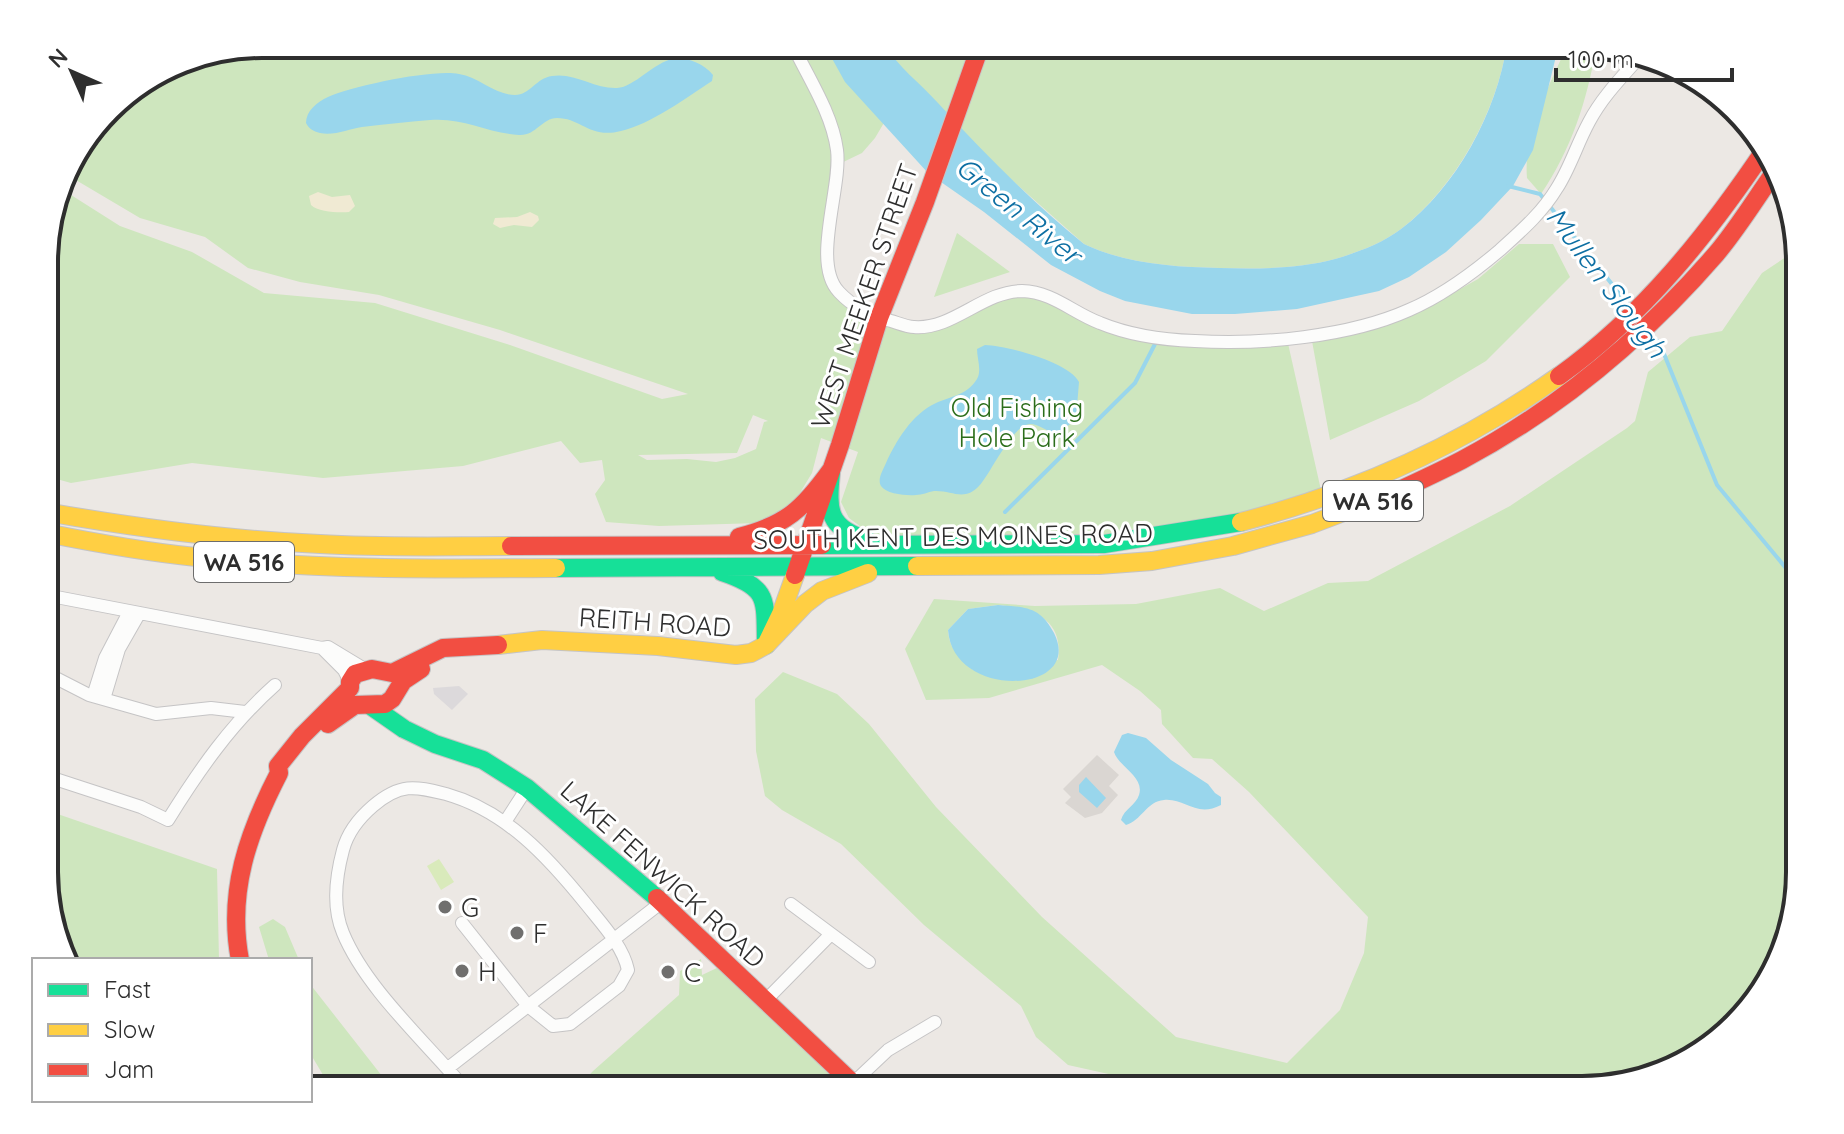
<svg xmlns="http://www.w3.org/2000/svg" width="1844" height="1134" font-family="Quicksand,sans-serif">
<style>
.industrial{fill:#dcd9db}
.green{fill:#cee6be;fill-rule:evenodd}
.sand{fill:#f0ead3}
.pitch{fill:#d9eabb}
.plaza{fill:#dad6d2}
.water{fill:#99d6ec}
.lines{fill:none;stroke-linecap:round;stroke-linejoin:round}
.stream{stroke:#99d6ec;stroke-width:4}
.street-casing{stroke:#c5c4c5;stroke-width:14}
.fast-casing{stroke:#c5c4c5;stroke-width:20}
.slow-casing{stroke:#c5c4c5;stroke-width:20}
.jam-casing{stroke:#c5c4c5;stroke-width:20}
.street{stroke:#fcfcfb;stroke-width:12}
.fast{stroke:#16e098;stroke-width:18}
.slow{stroke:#ffcf43;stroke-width:18}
.jam{stroke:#f24e42;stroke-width:18}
.poi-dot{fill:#706f6e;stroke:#fff;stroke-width:3}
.labels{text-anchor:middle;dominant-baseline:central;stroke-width:6;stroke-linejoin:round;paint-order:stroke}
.shield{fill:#fff;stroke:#6d6d6d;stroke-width:2}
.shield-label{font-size:24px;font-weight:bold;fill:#2e2e2e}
.street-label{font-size:26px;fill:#2e2e2e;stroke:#fff}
.park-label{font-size:26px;fill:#2c6e1b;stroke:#fff}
.poi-label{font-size:26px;fill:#2e2e2e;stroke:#fff;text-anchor:start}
.water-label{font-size:28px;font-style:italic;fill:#0d6fa3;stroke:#fff}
.rim{fill:none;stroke:#2e2e2e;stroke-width:4}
</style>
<rect width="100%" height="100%" fill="#ece8e4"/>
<path class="industrial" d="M 459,686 L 468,694 L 452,710 L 434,694 L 433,688 Z"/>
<path class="green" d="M 262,44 L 1507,44 C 1497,112 1455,188 1401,229 C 1383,243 1356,253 1335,259 C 1298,269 1258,269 1220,268 C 1174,267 1126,264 1084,244 L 988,159 L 911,77 L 875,138 L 862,153 L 837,165 L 829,276 L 863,311 L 914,327 L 1021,291 L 1139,334 L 1287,339 L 1323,499 L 1151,538 L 884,544 L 849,518 L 841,502 L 858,452 L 821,438 L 812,473 L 792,506 L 759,523 L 659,526 L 606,522 L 595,494 L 605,480 L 602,460 L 580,463 L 561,441 L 463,466 L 323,478 L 192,463 L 71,483 L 46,476 L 46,234 L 60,188 L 120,226 L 192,252 L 264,293 L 375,303 L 510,345 L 662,399 L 688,394 L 500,330 L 379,295 L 300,282 L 248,268 L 205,237 L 140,218 L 64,173 L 67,165 L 118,98 L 179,60 ZM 753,415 L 768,421 L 764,422 L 756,449 L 735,458 L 716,462 L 687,459 L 647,460 L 638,455 L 737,453 Z
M 1568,44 L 1583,44 L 1596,48 C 1587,101 1571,150 1541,194 L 1527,178 C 1523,133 1550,84 1568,44 Z
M 957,233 L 1010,272 L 934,297 Z
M 1519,244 L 1553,244 L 1570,277 L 1486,361 L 1419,401 L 1330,440 L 1312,341 L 1435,303 L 1478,279 Z
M 1799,245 L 1800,886 L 1764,993 L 1691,1061 L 1596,1090 L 1142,1090 L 1131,1079 L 1068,1065 L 1036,1037 L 1021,1006 L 924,925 L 841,844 L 782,810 L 765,796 L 756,751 L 755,699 L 783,672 L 837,694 L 869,724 L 936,807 L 1042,917 L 1176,1037 L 1287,1063 L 1340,1010 L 1364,953 L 1368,917 L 1249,792 L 1212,759 L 1193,758 L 1162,724 L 1161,710 L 1140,691 L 1102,665 L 989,698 L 926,700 L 905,649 L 934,599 L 1035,606 L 1136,604 L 1220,588 L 1264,611 L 1328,583 L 1368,581 L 1510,506 L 1627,428 L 1635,421 L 1648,372 L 1690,337 L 1722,331 L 1762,273 L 1795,251 ZM 998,605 C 1033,608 1064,619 1058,660 L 973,670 C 960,658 949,649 948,630 L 968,609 Z
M 46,810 L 217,869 L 219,960 L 68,960 L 46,900 Z
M 273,919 L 285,927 L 299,960 L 269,960 L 259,927 Z
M 701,959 L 702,975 L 719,967 L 852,1090 L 575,1090 L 593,1071 L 679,995 L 680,971 Z
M 310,984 L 393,1090 L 332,1090 L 310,1053 Z"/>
<path class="sand" d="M 318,192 L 332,197 L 350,195 L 355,206 L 349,212 C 339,213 318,212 311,205 L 309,196 Z
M 530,212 L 538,216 L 539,220 L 532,227 L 514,225 L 500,228 L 493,224 L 495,218 L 517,217 Z"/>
<path class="pitch" d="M 439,859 L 454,882 L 441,890 L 427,866 Z"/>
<path class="plaza" d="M 1097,755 L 1119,775 L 1109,786 L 1118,795 L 1102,813 L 1085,818 L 1065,803 L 1071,797 L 1063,789 Z"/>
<path class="water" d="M 824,44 L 884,44 C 898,67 920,83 938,103 C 985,154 1030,200 1084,244 C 1126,264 1174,267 1220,268 C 1258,269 1298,269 1335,259 C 1356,253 1383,243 1401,229 C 1456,188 1497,112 1507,44 L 1559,44 L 1533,150 L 1513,186 L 1481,220 L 1446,252 L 1409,277 L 1379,291 L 1297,309 L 1235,314 L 1192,314 L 1125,301 L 1100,291 L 1051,265 L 984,212 L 928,173 L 845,82 Z
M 675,58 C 690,58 704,64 713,75 L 712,81 C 686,98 651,124 621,131 C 590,139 581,118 557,118 C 542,118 536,136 519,135 C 488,133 462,117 430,120 C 407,122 385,124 362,127 C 349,129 334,136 320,133 C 313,131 309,129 306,123 C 306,111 317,102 328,97 C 354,86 432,69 459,74 C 479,77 495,95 515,95 C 530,95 536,78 552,76 C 574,72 595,89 617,88 C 635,87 652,63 675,58 Z
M 985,345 C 1008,346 1069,362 1079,382 L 1076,419 L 1057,435 C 1049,432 1037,423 1029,424 C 1011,427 991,473 979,486 C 964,502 952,490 934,491 C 928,492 922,495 916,495 C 907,496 886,494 881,486 C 877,479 883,470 886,463 C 896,441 912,414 936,403 C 951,396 966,396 977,379 C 982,370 977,359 977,349 Z
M 998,605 C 1025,607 1040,606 1054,633 C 1085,694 953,701 948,630 L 968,609 Z
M 1128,733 L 1146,738 L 1171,760 L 1208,784 L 1215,793 L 1221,797 L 1221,805 C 1196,818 1185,798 1164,800 C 1147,801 1141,821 1126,825 L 1121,820 C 1124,809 1136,805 1139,795 C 1145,777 1119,767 1114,752 L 1122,735 Z
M 1086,777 L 1106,798 L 1097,808 L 1079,792 L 1079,785 Z"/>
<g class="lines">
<path class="stream" d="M 1508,186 L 1540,194 L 1631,308
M 1651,334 L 1660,344 L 1717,485 L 1800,585
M 1005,512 L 1135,383 L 1155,344"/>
<g class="street-casing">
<path id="street" d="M 792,44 C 808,77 832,113 837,150 C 842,188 811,263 839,292 C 853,307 871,316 891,321 C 898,323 907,327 914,327 C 953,330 983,291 1022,291 C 1053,292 1073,313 1100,323 C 1129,335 1164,340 1195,341 C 1260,345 1349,337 1409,310 C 1442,296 1473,273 1500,250 C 1521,231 1542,213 1557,188 C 1570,168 1577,144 1589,122 C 1601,99 1619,80 1637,60
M 46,595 L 322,648 L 328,647 L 366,670
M 322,648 L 344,670 L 350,682
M 46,673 L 89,695 L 156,714 L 211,708 L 245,712
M 93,696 L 105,658 L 129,612
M 104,699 L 119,649 L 139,614
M 46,776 L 141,807 L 168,820 C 199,770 231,724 275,685
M 505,822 L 527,788
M 791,904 L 869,962
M 462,923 L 528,1006 L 553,1026 L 570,1024 L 619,986 L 628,970 C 623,946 602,924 586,904 C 548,857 506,811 446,794 C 414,786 400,783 373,806 C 359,818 348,831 343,850 C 336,876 332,907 343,933 C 366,989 427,1043 466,1090
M 766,1000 L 831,934
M 448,1068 L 662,902
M 853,1083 L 888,1050 L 935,1022"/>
</g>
<g class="fast-casing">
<path id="fast" d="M 831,473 C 827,511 828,528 867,540
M 822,545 L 1104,544 L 1241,522
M 556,568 L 917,566
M 722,572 C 770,588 765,599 766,645
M 371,706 L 404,729 L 435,744 L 483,760 L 527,788 L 657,898
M 310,1088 L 311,1090"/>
</g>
<g class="slow-casing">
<path id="slow" d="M 46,512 C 137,528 228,540 320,544 C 384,548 447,546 511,546
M 1241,522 C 1357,492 1461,446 1559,376
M 46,533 C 96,543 146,552 196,557 C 316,570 436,569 556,568
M 917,566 L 1099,565 L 1152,561 L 1233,546 L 1312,524 L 1391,494
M 498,645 L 542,640 L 658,646 L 736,655 L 751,653 L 766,645 L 781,614 L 795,575
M 766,645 L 805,604 L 822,591 L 868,573"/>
</g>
<g class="jam-casing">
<path id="jam" d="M 1559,376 C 1644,315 1708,234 1766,148
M 1391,494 C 1415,483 1439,472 1462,460 C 1560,408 1644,337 1716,254 C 1738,228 1756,198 1776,170
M 739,537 C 786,525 803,509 831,470
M 511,546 L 822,545
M 795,575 L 840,445 L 879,318 L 925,202 L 981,44
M 328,724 L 355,705 L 385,704 L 392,699 L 403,681 L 421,669
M 657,898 L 860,1090
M 240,960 C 227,892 248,833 279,773 L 278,766 L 302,736 L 350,688 L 350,682 L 355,674 L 372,669 L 392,673 L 443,648 L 498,645"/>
</g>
<use href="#street" class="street"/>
<use href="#fast" class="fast"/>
<use href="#slow" class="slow"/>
<use href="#jam" class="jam"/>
</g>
<g class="poi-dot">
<circle cx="445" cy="907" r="8"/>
<circle cx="517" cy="933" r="8"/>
<circle cx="462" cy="971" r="8"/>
<circle cx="668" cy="972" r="8"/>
</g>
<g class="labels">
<g class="shield">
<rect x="1323" y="481" width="100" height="40" rx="6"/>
<rect x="194" y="542" width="100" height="40" rx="6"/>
</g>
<g class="shield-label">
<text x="1373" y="501">WA 516</text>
<text x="244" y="562">WA 516</text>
</g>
<g class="street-label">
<text transform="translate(864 296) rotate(-71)">WEST MEEKER STREET</text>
<text transform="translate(953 536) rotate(-1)">SOUTH KENT DES MOINES ROAD</text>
<text transform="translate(655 622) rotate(4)">REITH ROAD</text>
<text transform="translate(663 874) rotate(42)">LAKE FENWICK ROAD</text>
</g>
<g class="park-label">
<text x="1017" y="407">Old Fishing<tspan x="1017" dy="30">Hole Park</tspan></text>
</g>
<g class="poi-label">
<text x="461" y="907">G</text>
<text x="533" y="933">F</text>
<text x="478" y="971">H</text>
<text x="684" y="972">C</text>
</g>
<g class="water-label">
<text transform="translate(1019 210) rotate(39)">Green River</text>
<text transform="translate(1607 282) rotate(53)">Mullen Slough</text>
</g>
</g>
<path d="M0 0H1844V1134H0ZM262 58H1582A204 204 0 0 1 1786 262V872A204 204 0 0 1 1582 1076H262A204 204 0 0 1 58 872V262A204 204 0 0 1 262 58Z" fill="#fff" fill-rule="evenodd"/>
<path class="rim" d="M262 58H1582A204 204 0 0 1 1786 262V872A204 204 0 0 1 1582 1076H262A204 204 0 0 1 58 872V262A204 204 0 0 1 262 58Z"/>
<rect x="32" y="958" width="280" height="144" fill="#ffffff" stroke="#ababab" stroke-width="2"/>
<rect x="48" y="984" width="40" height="12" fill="#16e098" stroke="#ababab" stroke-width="2"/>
<text x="104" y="998" font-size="24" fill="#2e2e2e">Fast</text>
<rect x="48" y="1024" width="40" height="12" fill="#ffcf43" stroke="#ababab" stroke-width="2"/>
<text x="104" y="1038" font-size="24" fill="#2e2e2e">Slow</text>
<rect x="48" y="1064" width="40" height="12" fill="#f24e42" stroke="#ababab" stroke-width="2"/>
<text x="104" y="1078" font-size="24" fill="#2e2e2e">Jam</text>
<g transform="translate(72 72) rotate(315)" stroke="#ffffff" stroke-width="6" paint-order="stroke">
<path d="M0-6L14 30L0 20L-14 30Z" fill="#2e2e2e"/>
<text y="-12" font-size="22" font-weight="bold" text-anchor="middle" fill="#2e2e2e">N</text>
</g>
<path d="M1556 68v12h176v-12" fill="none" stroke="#2e2e2e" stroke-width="4"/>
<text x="1568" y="68" font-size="24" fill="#2e2e2e" stroke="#ffffff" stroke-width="6" paint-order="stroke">100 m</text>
</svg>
